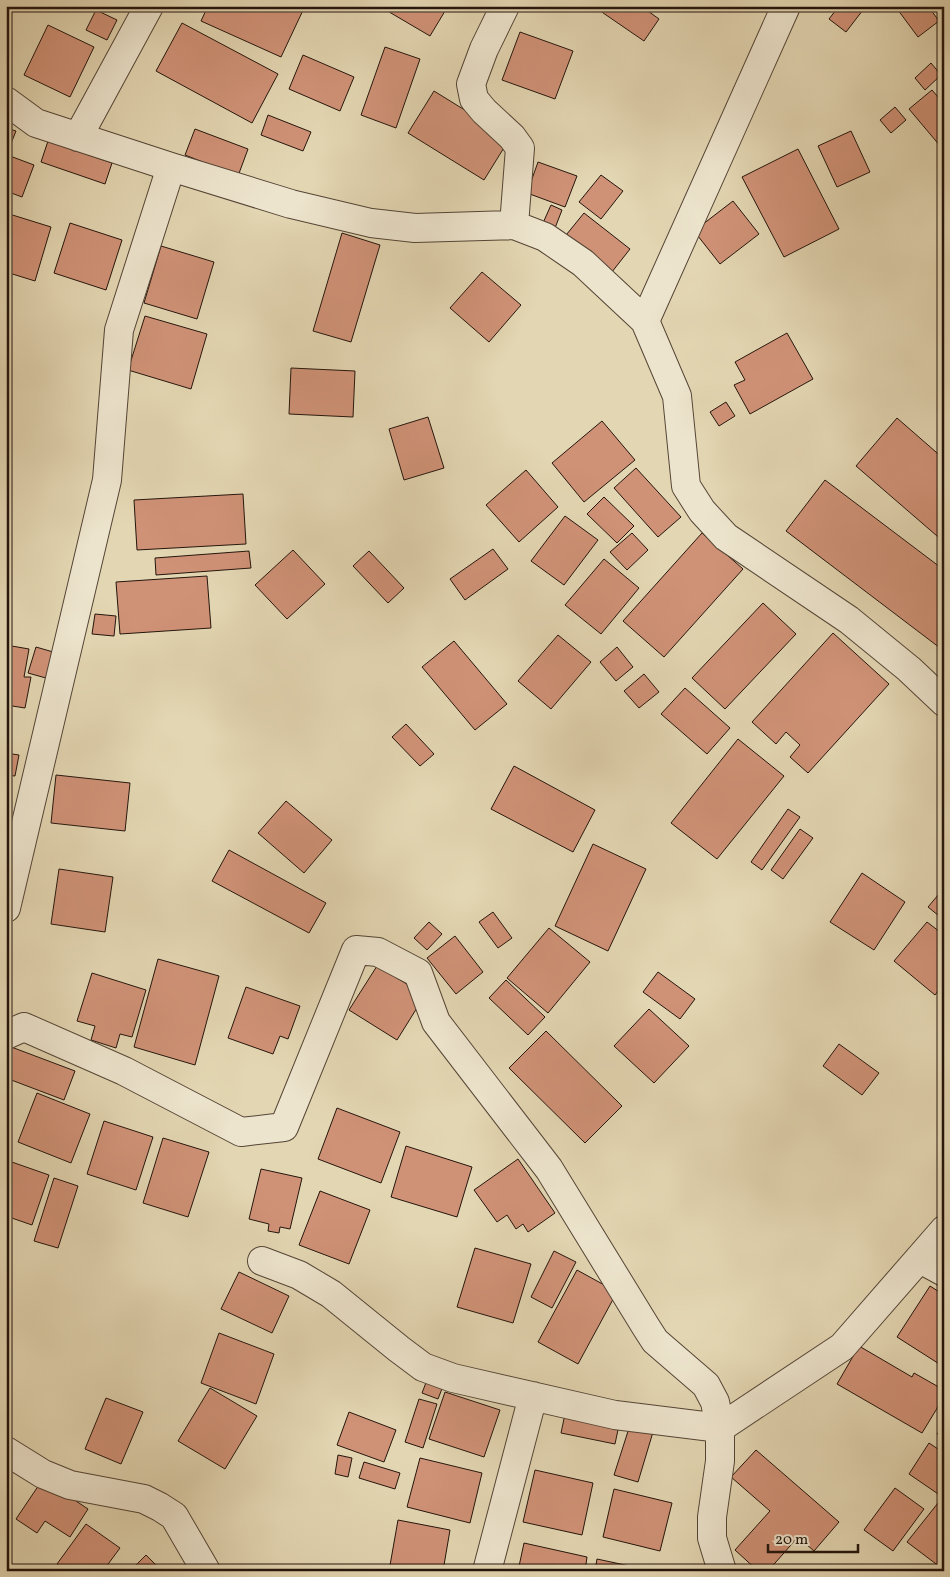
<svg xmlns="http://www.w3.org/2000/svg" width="950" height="1577" font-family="Vollkorn,serif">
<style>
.building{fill:#d09277;stroke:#24150c}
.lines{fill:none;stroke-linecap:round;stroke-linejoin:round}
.minor-casing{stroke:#544536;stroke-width:30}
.minor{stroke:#ede4cd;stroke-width:28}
</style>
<rect width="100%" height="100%" fill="#e3d6b2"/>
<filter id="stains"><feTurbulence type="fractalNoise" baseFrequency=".004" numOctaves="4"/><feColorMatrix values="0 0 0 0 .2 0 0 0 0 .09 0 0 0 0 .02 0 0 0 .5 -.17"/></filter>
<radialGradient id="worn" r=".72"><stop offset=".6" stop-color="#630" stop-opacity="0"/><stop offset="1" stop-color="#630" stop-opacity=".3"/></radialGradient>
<path class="building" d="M 208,6 L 305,6 L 281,57 L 201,21 Z
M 379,6 L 448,6 L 430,36 Z
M 593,6 L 641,6 L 659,19 L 644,41 Z
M 839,6 L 866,6 L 846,32 L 829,19 Z
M 895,6 L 928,6 L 939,21 L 918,37 Z
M 96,10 L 117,20 L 107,40 L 86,30 Z
M 182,23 L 278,74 L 252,123 L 156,71 Z
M 48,25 L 94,47 L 70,97 L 24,75 Z
M 520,32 L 573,51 L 555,99 L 502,80 Z
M 385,47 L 420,59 L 396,128 L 361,115 Z
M 303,55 L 354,77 L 340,111 L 289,89 Z
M 931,63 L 941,75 L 925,90 L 915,78 Z
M 932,90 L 944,104 L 944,145 L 941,147 L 909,109 Z
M 434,91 L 510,138 L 484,180 L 408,133 Z
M 895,107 L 906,120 L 891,133 L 880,120 Z
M 268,115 L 311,132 L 303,151 L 261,135 Z
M 6,128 L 16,131 L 6,156 Z
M 195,129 L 248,149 L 238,176 L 185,155 Z
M 851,131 L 870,172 L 837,187 L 818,146 Z
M 48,141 L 112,163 L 105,184 L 41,162 Z
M 798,149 L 839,229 L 784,257 L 742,177 Z
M 10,156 L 34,165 L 22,197 L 6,191 L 6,165 Z
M 538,162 L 577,176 L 565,207 L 527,193 Z
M 601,175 L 623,191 L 601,219 L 579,202 Z
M 733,201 L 759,234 L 720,264 L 694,231 Z
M 551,205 L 562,210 L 555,228 L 543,223 Z
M 6,213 L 51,227 L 35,281 L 6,272 Z
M 584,213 L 630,249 L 608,277 L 562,240 Z
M 70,223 L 122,240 L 106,290 L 54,273 Z
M 342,233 L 380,245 L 351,342 L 313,331 Z
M 161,246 L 214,262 L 197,319 L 144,303 Z
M 482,272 L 521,305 L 489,342 L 450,308 Z
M 145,316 L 207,334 L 191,389 L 128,370 Z
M 787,333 L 813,379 L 750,414 L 734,385 L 745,380 L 735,362 Z
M 291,368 L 355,371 L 353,417 L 289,414 Z
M 726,402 L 735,416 L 719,426 L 710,412 Z
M 428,417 L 444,468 L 404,480 L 389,429 Z
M 897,418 L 944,459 L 944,542 L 856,466 Z
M 602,421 L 635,460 L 584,502 L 552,463 Z
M 636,468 L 681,517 L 658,537 L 614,488 Z
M 526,470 L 558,507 L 519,542 L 486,505 Z
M 825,480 L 944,570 L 944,651 L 786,531 Z
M 243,494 L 246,544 L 137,550 L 134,500 Z
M 604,497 L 634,526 L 617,543 L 587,514 Z
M 565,516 L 598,540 L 564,585 L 531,561 Z
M 632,533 L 648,550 L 627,570 L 610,552 Z
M 702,533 L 743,569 L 664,657 L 623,621 Z
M 493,549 L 508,569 L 465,600 L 450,579 Z
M 293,550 L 325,584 L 287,619 L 255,585 Z
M 249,551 L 251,568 L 156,575 L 155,558 Z
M 369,551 L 404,588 L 388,603 L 353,566 Z
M 604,559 L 639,588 L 601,634 L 565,605 Z
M 207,576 L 211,628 L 120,634 L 116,582 Z
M 763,603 L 796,634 L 725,709 L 692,678 Z
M 95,614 L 116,616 L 114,636 L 92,634 Z
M 833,633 L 889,684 L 808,773 L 790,757 L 800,745 L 786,732 L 776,744 L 752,722 Z
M 558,635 L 591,662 L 551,709 L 518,681 Z
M 454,641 L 507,704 L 475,730 L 422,667 Z
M 6,645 L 29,649 L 24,677 L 31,677 L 25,708 L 6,705 Z
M 36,647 L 60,654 L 53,680 L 28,673 Z
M 617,647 L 633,667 L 616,681 L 600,662 Z
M 644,674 L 659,692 L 639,708 L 624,691 Z
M 685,688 L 730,728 L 707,754 L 661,714 Z
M 406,724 L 434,754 L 420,766 L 392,737 Z
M 738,739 L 784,776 L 717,859 L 671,823 Z
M 6,753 L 19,755 L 15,776 L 6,775 Z
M 514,766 L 595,810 L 573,852 L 491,809 Z
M 56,775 L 130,783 L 125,831 L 51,823 Z
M 286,801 L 332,840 L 304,873 L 258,833 Z
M 788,809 L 800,817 L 762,870 L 751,862 Z
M 800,829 L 813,838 L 783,879 L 771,870 Z
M 593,844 L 646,869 L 608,951 L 555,926 Z
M 229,850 L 326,903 L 309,933 L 212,881 Z
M 59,869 L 113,877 L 105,932 L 51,924 Z
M 862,873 L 905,902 L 874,950 L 830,922 Z
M 944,888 L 944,920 L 928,907 Z
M 493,912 L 512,938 L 498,948 L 479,922 Z
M 429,922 L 442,934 L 427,950 L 414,938 Z
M 927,922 L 944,935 L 944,984 L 935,995 L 894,961 Z
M 549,928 L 590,962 L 548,1013 L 507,978 Z
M 455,936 L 483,972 L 456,994 L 427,958 Z
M 158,959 L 219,976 L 195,1065 L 134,1047 Z
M 377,966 L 425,995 L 397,1040 L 349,1010 Z
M 658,972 L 695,999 L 680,1019 L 643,992 Z
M 92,973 L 146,990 L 132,1037 L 120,1034 L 116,1048 L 91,1040 L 95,1026 L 77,1021 Z
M 506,980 L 545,1017 L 528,1035 L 489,998 Z
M 246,987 L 300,1006 L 288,1039 L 280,1036 L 273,1054 L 228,1038 Z
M 649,1009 L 689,1046 L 654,1083 L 614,1046 Z
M 546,1031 L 622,1106 L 585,1143 L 509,1068 Z
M 839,1044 L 879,1073 L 862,1095 L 823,1066 Z
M 6,1045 L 75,1071 L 64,1100 L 6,1078 Z
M 37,1093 L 90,1114 L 71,1163 L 18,1142 Z
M 337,1108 L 400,1132 L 381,1183 L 318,1159 Z
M 104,1121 L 153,1137 L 136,1190 L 87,1174 Z
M 163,1138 L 209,1152 L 188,1217 L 143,1203 Z
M 406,1146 L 472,1167 L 457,1217 L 391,1197 Z
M 518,1159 L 555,1213 L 528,1232 L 523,1224 L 516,1229 L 507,1215 L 497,1222 L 474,1190 Z
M 6,1160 L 49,1175 L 32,1225 L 6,1216 Z
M 261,1169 L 302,1178 L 290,1229 L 280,1227 L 279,1233 L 268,1231 L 269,1224 L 249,1219 Z
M 54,1178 L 78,1186 L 58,1248 L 34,1241 Z
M 320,1191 L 370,1210 L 349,1264 L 299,1245 Z
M 475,1248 L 531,1264 L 513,1323 L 457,1307 Z
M 554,1251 L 576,1262 L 552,1308 L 531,1297 Z
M 577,1270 L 617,1292 L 578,1364 L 538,1342 Z
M 239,1272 L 289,1296 L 272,1333 L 221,1309 Z
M 930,1286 L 944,1295 L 944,1367 L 897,1337 Z
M 219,1333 L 274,1354 L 256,1404 L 201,1383 Z
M 859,1346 L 912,1377 L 914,1373 L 944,1390 L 944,1397 L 922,1433 L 837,1384 Z
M 427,1380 L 443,1386 L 438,1399 L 422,1393 Z
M 210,1388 L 257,1416 L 225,1469 L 178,1441 Z
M 445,1392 L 500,1410 L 484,1457 L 429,1439 Z
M 106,1398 L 143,1412 L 121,1464 L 85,1449 Z
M 419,1399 L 437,1404 L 423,1448 L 405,1442 Z
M 349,1412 L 396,1430 L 384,1462 L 337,1445 Z
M 565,1414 L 619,1425 L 615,1444 L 561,1433 Z
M 630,1425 L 653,1432 L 638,1482 L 614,1475 Z
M 944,1425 L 944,1439 L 937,1434 Z
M 929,1443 L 944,1453 L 944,1498 L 909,1474 Z
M 756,1450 L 839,1522 L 814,1551 L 798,1537 L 768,1571 L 758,1571 L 735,1550 L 770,1511 L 731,1477 Z
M 338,1455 L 352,1458 L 348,1477 L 335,1474 Z
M 420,1458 L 482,1473 L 470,1523 L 407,1507 Z
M 364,1462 L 400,1473 L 395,1489 L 359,1478 Z
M 535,1470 L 593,1483 L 582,1535 L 523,1522 Z
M 43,1479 L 88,1509 L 70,1537 L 45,1521 L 37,1533 L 16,1519 Z
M 895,1488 L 924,1509 L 893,1551 L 864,1530 Z
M 614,1489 L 672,1503 L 660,1551 L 603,1537 Z
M 938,1503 L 944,1507 L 944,1570 L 907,1542 Z
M 398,1520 L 450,1530 L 443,1571 L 389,1571 Z
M 86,1524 L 120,1548 L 103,1571 L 66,1571 L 57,1564 Z
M 524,1543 L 587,1557 L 585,1571 L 518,1571 Z
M 146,1555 L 162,1571 L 130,1571 Z
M 597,1559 L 653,1571 L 595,1571 Z"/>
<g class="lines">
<g class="minor-casing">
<path id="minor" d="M 505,6 L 484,49 L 471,84 L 474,99 L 484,111 L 512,137 L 520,148 L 514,225
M 6,101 L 36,123 L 171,167 L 291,204 L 371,223 L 415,228 L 514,225 L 545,237 L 583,263 L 645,321 L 677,396 L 686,486 L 702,511 L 726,537 L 849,620 L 909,669 L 944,702
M 78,137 L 149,6
M 645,321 L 786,6
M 6,908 L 107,480 L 119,330 L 171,167
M 6,1035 L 24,1027 L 124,1071 L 241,1132 L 284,1127 L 356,950 L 378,952 L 418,973 L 436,1022 L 549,1169 L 646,1327 L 655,1341 L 706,1385 L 715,1402 L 720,1428 L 720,1461 L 712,1517 L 712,1538 L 722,1571
M 920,1259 L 944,1272
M 262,1261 L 299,1275 L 331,1294 L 399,1349 L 423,1367 L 453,1378 L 615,1415 L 720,1428 L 842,1347 L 944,1230
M 6,1451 L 43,1474 L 70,1485 L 144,1499 L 160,1507 L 174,1516 L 206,1571
M 487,1571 L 533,1396"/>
</g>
<use href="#minor" class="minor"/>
</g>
<rect width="950" height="1577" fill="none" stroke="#e3d6b2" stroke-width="25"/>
<rect x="8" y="8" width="935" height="1562" fill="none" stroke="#24150c" stroke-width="2.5"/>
<rect x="12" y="12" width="925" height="1552" fill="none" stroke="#24150c"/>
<path d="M768 1544v8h90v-8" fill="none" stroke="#24150c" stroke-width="2.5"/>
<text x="775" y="1544" font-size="15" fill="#24150c" stroke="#ede4cd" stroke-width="4" paint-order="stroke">20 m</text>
<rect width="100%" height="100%" filter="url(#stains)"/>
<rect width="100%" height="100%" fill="url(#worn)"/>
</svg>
